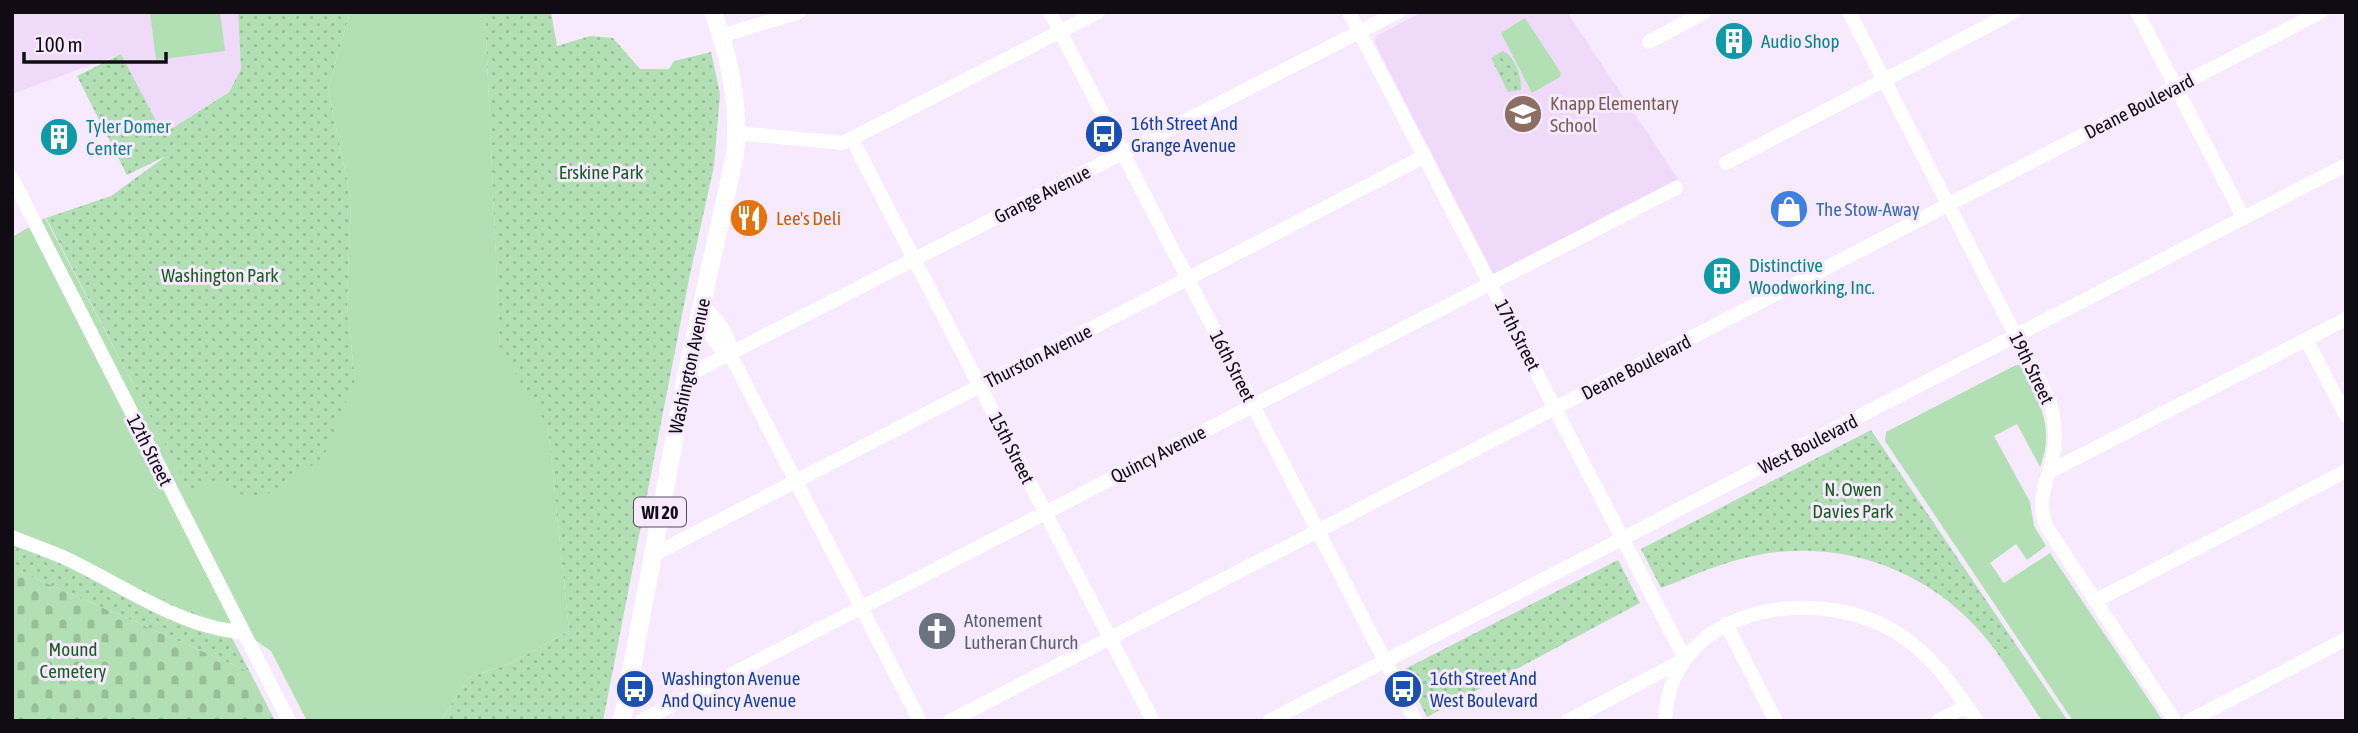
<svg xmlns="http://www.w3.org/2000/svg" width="2358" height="733" font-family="'Asap Condensed',sans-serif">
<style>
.built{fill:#efdbf9}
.grass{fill:#b3dfb4}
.cemetery{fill:url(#cemetery-stones)}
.park{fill:url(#park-dots)}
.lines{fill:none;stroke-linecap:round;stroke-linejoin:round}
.minor{stroke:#fff;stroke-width:14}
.major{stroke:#fff;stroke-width:18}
.labels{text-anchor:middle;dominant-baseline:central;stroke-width:6;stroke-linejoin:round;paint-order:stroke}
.shield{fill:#f7eafe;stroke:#564f5a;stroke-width:2}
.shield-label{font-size:18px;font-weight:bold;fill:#110c13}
.culture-label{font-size:19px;fill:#0d838f;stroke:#f7eafe;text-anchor:start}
.education-label{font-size:19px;fill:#785e54;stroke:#f7eafe;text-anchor:start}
.street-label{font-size:19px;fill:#110c13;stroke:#f7eafe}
.transit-label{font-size:19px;fill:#164399;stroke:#f7eafe;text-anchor:start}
.park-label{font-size:19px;fill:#1a5c24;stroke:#f7eafe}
.shop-label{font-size:19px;fill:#366cbe;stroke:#f7eafe;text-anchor:start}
.food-label{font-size:19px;fill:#c56008;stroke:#f7eafe;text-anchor:start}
.worship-label{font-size:19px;fill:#5b616d;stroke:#f7eafe;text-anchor:start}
</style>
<defs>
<pattern id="cemetery-stones" width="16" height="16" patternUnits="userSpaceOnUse" patternTransform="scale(1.75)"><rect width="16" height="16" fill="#b3dfb4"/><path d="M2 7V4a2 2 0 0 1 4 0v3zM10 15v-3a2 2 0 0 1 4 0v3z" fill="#99be9a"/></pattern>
<pattern id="park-dots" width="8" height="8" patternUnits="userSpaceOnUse" patternTransform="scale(1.75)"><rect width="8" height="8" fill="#b3dfb4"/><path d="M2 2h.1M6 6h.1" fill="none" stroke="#99be9a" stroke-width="1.8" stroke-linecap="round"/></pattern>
</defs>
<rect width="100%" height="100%" fill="#f7eafe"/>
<path class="built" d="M 12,12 L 238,12 L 241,69 L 228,92 L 162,134 L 121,54 L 12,94 Z
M 1422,12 L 1567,12 L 1678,179 L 1498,274 L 1493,273 L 1375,43 L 1376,36 Z"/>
<path class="grass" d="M 150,12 L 220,12 L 225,51 L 156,60 Z
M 350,12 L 485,12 L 500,348 L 548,426 L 569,631 L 509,664 L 469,677 L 441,721 L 307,721 L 271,651 L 243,632 L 168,603 L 12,531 L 12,237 L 45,218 L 190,491 L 211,481 L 355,380 L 347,305 L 351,199 L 328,89 Z
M 1525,18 L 1561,73 L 1560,77 L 1532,93 L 1501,33 Z
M 2016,365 L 2020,365 C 2038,399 2056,428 2040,467 L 2017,424 L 1994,436 L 2030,502 L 2034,526 L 2046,546 L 2027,560 L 2016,544 L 1990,563 L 2004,583 L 2050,553 L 2163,721 L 2073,721 L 1885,441 L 1886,432 Z
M 2017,646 L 2068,721 L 2042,721 L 2000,657 Z"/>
<path class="cemetery" d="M 12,568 L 250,672 L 275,721 L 12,721 Z"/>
<path class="park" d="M 238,12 L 350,12 L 328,89 L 351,199 L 347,305 L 355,380 L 323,458 L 257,501 L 211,481 L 190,492 L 46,218 L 111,196 L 166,156 L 127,175 L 77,76 L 121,54 L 163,134 L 229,92 L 241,69 Z
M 551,12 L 557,46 L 590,36 L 613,38 L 640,69 L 669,69 L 674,61 L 711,52 L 720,94 L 714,166 L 689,279 L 603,721 L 441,721 L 469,677 L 509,664 L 569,631 L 548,427 L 500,349 L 485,13 Z
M 1503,51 C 1515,57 1522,76 1521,90 L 1508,92 L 1491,58 Z
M 1871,430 L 2017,646 L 2000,657 C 1947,578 1852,537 1758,555 C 1725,561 1692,576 1661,588 L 1641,549 Z
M 12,531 L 226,627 L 250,672 L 12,568 Z
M 1618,560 L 1640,603 L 1427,717 L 1403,670 Z"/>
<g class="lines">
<path class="minor" d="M 1050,12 L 1416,721
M 1349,12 L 1685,659 L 1568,721
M 1849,12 L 2050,402 C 2055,420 2057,439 2053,457 C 2047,483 2036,499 2046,526 L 2175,721
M 2137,12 L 2243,217
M 721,36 L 799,12
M 1649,42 L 1705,12
M 737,133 L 843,143 L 1098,12
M 852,139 L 1153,721
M 1726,163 L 2014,12
M 12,178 L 289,721
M 701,304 C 716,318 731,334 731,356 L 920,721
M 702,308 C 706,326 713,347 731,356
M 2306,339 L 2346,416
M 686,376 L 1398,12
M 2049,472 L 2346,319
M 12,537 C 29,544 46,550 63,557 C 118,582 181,629 243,632
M 651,556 L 1425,156
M 2095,601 L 2346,471
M 1726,624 L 1776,721
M 641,721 L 1676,188
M 950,721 L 2321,12
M 1269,721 L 2346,165
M 1665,721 C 1670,606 1812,584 1894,631 C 1931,653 1953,686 1977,721
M 1938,721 L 1966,706
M 2189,721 L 2346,639"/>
<path class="major" d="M 622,721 L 686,376 L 735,155 C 740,105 730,60 713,12"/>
</g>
<defs>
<g id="building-disc" transform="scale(2.0125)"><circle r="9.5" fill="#0f9aa8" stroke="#f7eafe"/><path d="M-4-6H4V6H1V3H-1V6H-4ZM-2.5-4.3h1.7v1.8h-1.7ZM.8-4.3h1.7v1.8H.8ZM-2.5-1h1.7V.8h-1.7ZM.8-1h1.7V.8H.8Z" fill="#fff"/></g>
<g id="school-disc" transform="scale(2.0125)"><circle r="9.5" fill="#8d6e63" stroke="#f7eafe"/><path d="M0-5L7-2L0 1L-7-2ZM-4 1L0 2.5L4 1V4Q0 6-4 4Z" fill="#fff"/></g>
<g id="bus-disc" transform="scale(2.0125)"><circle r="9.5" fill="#1a4fb4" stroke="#f7eafe"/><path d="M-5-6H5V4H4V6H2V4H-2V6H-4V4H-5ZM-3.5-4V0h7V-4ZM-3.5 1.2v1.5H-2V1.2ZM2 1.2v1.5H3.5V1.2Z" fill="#fff"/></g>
<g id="shop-disc" transform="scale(2.0125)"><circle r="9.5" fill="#3f7fe0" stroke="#f7eafe"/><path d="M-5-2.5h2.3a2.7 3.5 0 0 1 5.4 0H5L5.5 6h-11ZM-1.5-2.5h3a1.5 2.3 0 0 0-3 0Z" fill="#fff"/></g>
<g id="restaurant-disc" transform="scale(2.0125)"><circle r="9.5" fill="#e8710a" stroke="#f7eafe"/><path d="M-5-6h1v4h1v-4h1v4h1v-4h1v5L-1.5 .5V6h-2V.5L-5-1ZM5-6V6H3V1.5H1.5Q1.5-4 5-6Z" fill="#fff"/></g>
<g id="church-disc" transform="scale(2.0125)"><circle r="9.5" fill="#6b7280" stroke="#f7eafe"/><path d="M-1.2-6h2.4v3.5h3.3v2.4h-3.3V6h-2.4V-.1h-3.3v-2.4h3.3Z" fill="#fff"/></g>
</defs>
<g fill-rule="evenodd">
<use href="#building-disc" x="1734" y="41"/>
<use href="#school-disc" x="1523" y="114"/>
<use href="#bus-disc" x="1104" y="134"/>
<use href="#building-disc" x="59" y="137"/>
<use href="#shop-disc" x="1789" y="209"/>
<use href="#restaurant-disc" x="749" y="218"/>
<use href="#building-disc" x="1722" y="276"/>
<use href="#church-disc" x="937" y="631"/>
<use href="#bus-disc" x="635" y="689"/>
<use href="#bus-disc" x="1403" y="689"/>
</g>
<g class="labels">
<rect class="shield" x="634" y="497.5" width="52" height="29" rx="5"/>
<g class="shield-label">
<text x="660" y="512">WI 20</text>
</g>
<g class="culture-label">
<text x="1761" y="41">Audio Shop</text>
<text x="86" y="126">Tyler Domer<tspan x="86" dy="22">Center</tspan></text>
<text x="1749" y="265">Distinctive<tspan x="1749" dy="22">Woodworking, Inc.</tspan></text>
</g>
<g class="education-label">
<text x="1550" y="103">Knapp Elementary<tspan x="1550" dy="22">School</tspan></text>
</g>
<g class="street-label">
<text transform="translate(2139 106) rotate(-27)">Deane Boulevard</text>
<text transform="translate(1042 194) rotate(-27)">Grange Avenue</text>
<text transform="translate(1518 335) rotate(63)">17th Street</text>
<text transform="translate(1038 356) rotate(-27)">Thurston Avenue</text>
<text transform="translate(689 366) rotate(-78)">Washington Avenue</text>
<text transform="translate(1233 366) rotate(63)">16th Street</text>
<text transform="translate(1636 367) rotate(-27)">Deane Boulevard</text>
<text transform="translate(2032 368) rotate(64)">19th Street</text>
<text transform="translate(1808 444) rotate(-27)">West Boulevard</text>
<text transform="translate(1012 448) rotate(63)">15th Street</text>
<text transform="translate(150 450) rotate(63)">12th Street</text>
<text transform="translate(1158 454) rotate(-27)">Quincy Avenue</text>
</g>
<g class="transit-label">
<text x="1131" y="123">16th Street And<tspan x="1131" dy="22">Grange Avenue</tspan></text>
<text x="662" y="678">Washington Avenue<tspan x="662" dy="22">And Quincy Avenue</tspan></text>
<text x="1430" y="678">16th Street And<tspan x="1430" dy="22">West Boulevard</tspan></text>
</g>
<g class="park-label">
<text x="601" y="172">Erskine Park</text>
<text x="220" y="275">Washington Park</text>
<text x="1853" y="489">N. Owen<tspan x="1853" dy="22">Davies Park</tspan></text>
<text x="73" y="649">Mound<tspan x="73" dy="22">Cemetery</tspan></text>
</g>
<g class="shop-label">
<text x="1816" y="209">The Stow-Away</text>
</g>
<g class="food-label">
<text x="776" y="218">Lee's Deli</text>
</g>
<g class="worship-label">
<text x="964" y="620">Atonement<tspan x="964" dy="22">Lutheran Church</tspan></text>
</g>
</g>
<rect width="2358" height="733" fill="none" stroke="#110c13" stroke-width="28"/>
<path d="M24 52v10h142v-10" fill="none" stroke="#110c13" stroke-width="3.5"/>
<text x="35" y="52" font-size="21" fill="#110c13" stroke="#f7eafe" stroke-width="5" paint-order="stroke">100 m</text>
</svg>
